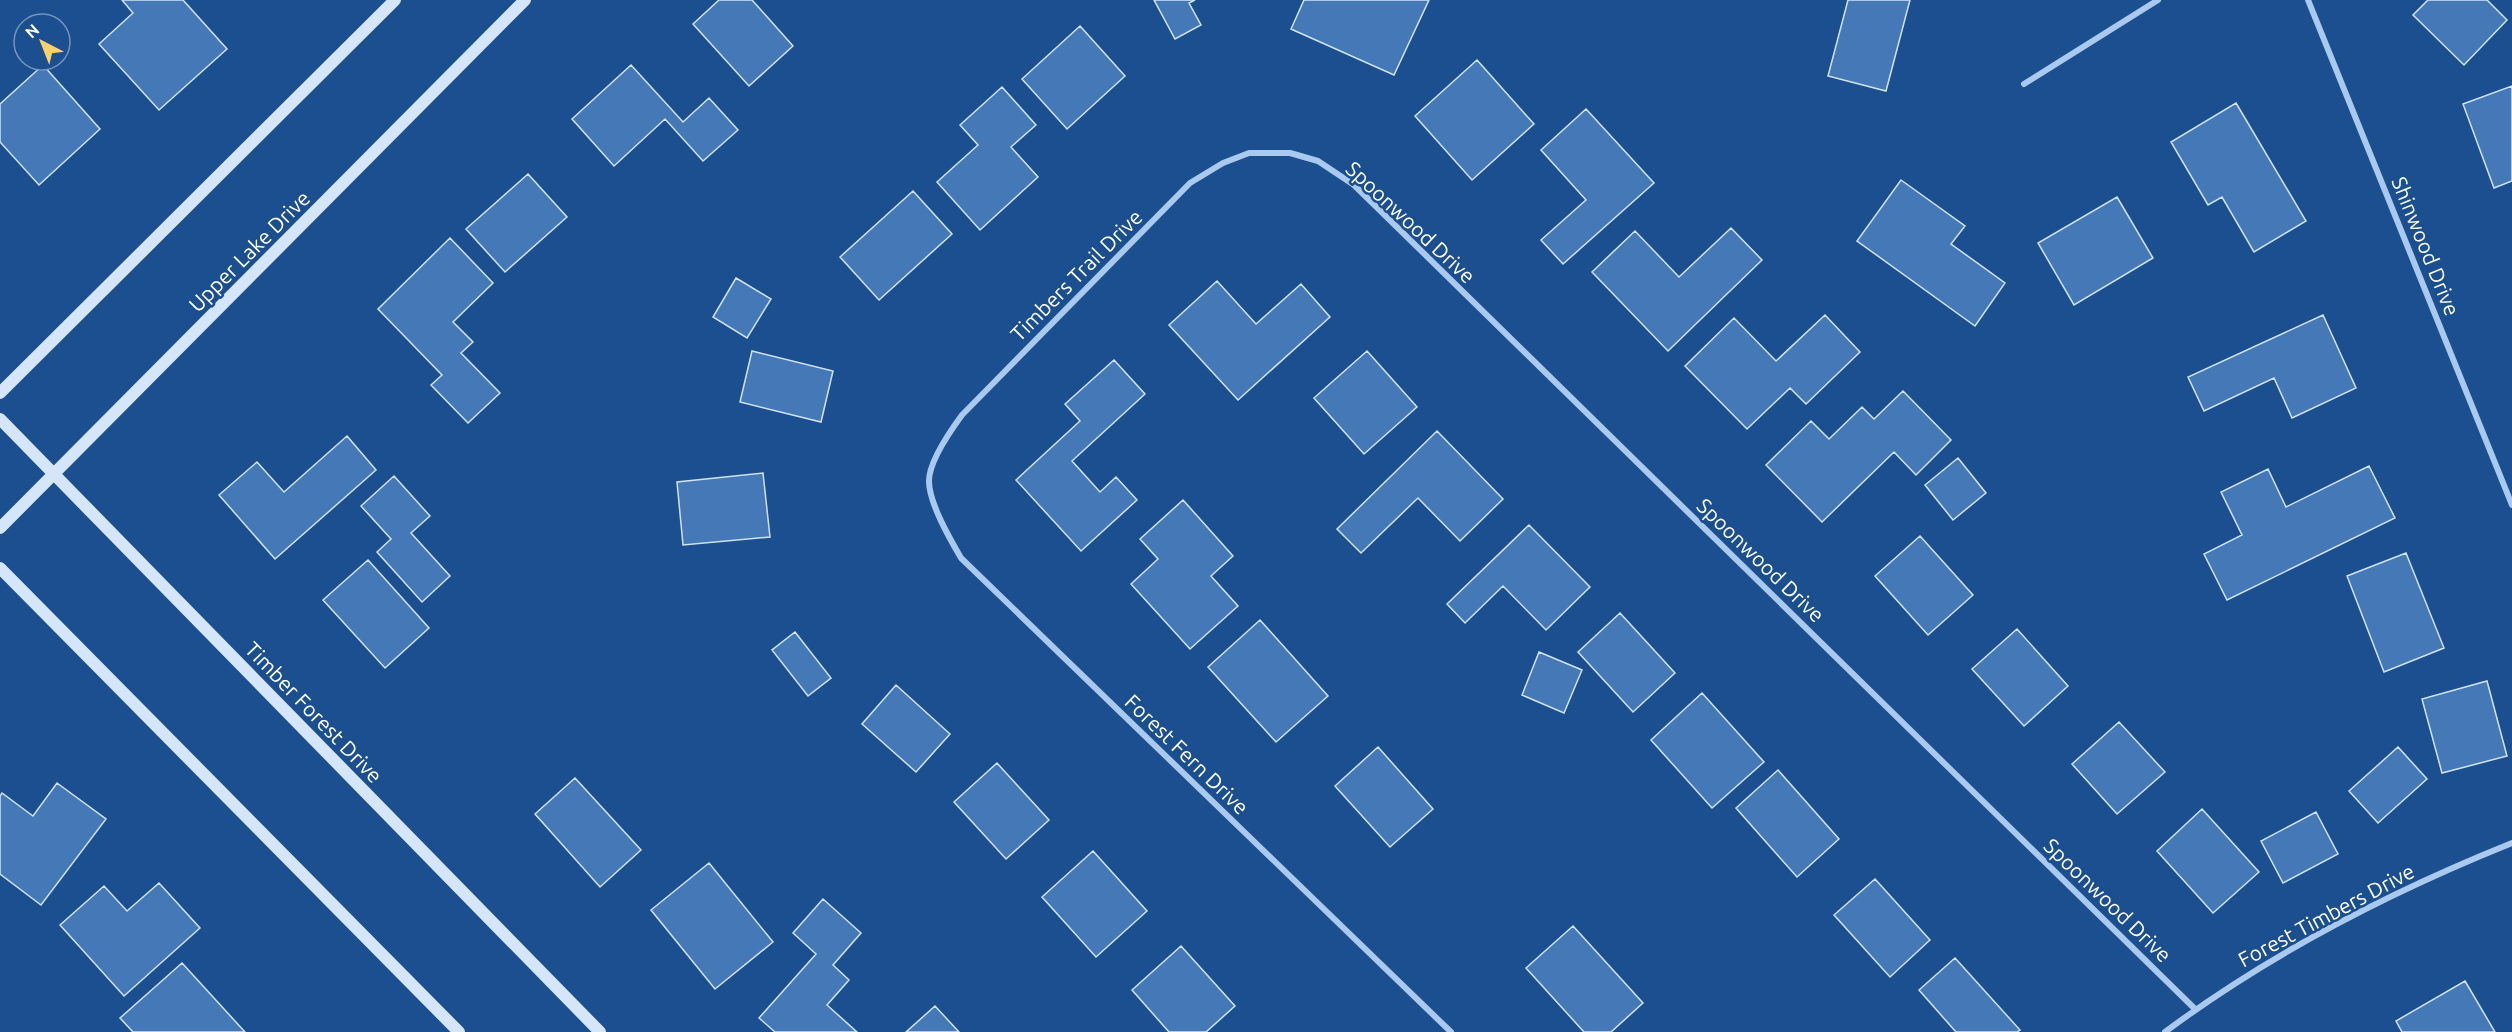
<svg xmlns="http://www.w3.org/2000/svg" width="2512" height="1032" font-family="Ubuntu,sans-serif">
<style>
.building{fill:#4478b7;stroke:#cfe3fa;stroke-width:1.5}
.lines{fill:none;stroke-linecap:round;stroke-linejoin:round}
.street{stroke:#a9c9ee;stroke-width:6}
.secondary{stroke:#d6e6fa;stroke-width:12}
.labels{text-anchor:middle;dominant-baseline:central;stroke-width:5;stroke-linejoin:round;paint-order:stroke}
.street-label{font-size:21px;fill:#fff;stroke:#1b4f8f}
</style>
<rect width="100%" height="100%" fill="#1b4f8f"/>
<path class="building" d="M 122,0 L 183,0 L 227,49 L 159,110 L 99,44 L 133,13 Z
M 719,0 L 752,0 L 793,46 L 749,86 L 693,24 Z
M 1154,0 L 1195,0 L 1189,3 L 1201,25 L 1175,39 Z
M 1304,0 L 1429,0 L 1394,75 L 1291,29 Z
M 1848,0 L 1910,0 L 1886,91 L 1828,76 Z
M 2428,0 L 2487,0 L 2507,20 L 2464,65 L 2413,15 Z
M 1080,26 L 1125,76 L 1067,129 L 1022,79 Z
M 1477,60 L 1534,124 L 1472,180 L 1415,116 Z
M 43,65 L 100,129 L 39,185 L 0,142 L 0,104 Z
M 631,65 L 683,122 L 709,98 L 738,130 L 703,161 L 665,119 L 614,166 L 572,119 Z
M 2512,86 L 2512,181 L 2494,188 L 2463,104 Z
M 1002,87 L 1036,125 L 1011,147 L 1038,177 L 980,230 L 937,182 L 978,145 L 960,125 Z
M 2236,103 L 2306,221 L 2254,252 L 2222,197 L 2208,205 L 2171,142 Z
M 1586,109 L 1654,183 L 1563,264 L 1541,240 L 1586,200 L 1541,150 Z
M 528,174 L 567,217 L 505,272 L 466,229 Z
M 1901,180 L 1965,226 L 1951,244 L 2005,283 L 1975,326 L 1857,241 Z
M 913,191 L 952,234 L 879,300 L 840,257 Z
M 2117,197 L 2153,258 L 2074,305 L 2038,243 Z
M 1731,228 L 1762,260 L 1668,351 L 1592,272 L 1635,231 L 1679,277 Z
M 450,238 L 493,283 L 453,322 L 473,342 L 461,353 L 500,393 L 468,423 L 431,385 L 442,375 L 378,309 Z
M 736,278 L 771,299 L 747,338 L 713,317 Z
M 1217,281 L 1256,324 L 1301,284 L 1330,317 L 1238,400 L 1169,325 Z
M 1825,315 L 1860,352 L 1806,404 L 1790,388 L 1747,429 L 1685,366 L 1734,318 L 1776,361 Z
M 2323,315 L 2356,388 L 2292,418 L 2274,378 L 2204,411 L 2188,377 Z
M 752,351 L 833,371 L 821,422 L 740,402 Z
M 1367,351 L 1417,407 L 1364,454 L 1314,398 Z
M 1114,360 L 1145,394 L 1072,461 L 1100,492 L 1116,477 L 1137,500 L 1081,551 L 1016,480 L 1080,421 L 1065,404 Z
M 1903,391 L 1951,440 L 1916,475 L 1894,452 L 1822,522 L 1766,465 L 1811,421 L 1829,439 L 1862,407 L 1874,419 Z
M 1437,431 L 1503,499 L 1460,541 L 1418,498 L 1361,553 L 1337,529 Z
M 347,436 L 376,470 L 275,559 L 219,495 L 257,462 L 284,492 Z
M 1958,458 L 1986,493 L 1953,520 L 1925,485 Z
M 2369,466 L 2395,518 L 2227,600 L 2204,554 L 2242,535 L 2221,492 L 2268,469 L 2286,507 Z
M 763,473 L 770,537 L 683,545 L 677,482 Z
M 394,476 L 430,516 L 411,533 L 450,576 L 422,602 L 377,552 L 391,539 L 361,506 Z
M 1183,500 L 1233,556 L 1211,576 L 1238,606 L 1190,649 L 1131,584 L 1158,559 L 1140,539 Z
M 1529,525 L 1590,587 L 1546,630 L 1503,586 L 1465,623 L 1447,604 Z
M 1920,536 L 1973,595 L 1928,635 L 1875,576 Z
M 2406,553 L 2444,648 L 2384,672 L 2347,576 Z
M 368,560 L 429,628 L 385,668 L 323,600 Z
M 1620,613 L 1675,673 L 1633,712 L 1578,652 Z
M 1260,620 L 1328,696 L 1276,742 L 1208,667 Z
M 2017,629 L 2068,686 L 2024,726 L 1972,669 Z
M 795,632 L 831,678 L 808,696 L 772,650 Z
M 1539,652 L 1582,670 L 1564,713 L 1522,695 Z
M 2487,681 L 2507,756 L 2442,773 L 2422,699 Z
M 896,685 L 950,734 L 916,772 L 862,724 Z
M 1702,693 L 1764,762 L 1712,808 L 1651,740 Z
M 2119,722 L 2165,772 L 2117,814 L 2072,764 Z
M 1378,747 L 1433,809 L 1390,847 L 1335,786 Z
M 2398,747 L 2427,779 L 2378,823 L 2349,791 Z
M 997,763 L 1049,820 L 1006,859 L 954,802 Z
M 1778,770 L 1839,839 L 1797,877 L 1736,808 Z
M 575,778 L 641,850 L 600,887 L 535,814 Z
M 57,783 L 106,819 L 41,905 L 0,874 L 0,796 L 2,793 L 33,816 Z
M 2202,809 L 2259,872 L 2213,913 L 2157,851 Z
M 2316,812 L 2338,854 L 2283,883 L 2261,841 Z
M 1093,851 L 1147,911 L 1096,957 L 1042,897 Z
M 709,863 L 773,942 L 715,989 L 651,910 Z
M 1875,879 L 1930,940 L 1890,977 L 1834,915 Z
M 159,883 L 200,928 L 124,996 L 60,925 L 104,886 L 127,911 Z
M 823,899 L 861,933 L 833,965 L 849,980 L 827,1005 L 857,1032 L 775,1032 L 759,1018 L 816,954 L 793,933 Z
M 1573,926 L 1643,1003 L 1611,1032 L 1584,1032 L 1526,968 Z
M 1181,946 L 1235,1006 L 1206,1032 L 1169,1032 L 1132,990 Z
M 1955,958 L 2020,1030 L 2017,1032 L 1956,1032 L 1919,990 Z
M 182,963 L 245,1032 L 133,1032 L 120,1018 Z
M 2465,981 L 2495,1032 L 2402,1032 L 2396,1021 Z
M 935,1006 L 959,1032 L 906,1032 Z"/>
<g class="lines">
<path class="street" d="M 2308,0 L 2512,505
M 2024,84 L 2158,0
M 1451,1032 L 961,558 C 950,539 929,503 929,481 C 929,461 951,430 962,415 L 1190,183 L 1223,163 L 1249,153 L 1290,153 L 1318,161 L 1354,185 L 2195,1009
M 2165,1032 C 2271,953 2390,892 2512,843"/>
<path class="secondary" d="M 0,393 L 395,0
M 0,419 L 600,1032
M 0,528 L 525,0
M 0,568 L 459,1032"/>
</g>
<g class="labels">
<g class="street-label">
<text transform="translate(1411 222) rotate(43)">Spoonwood Drive</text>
<text transform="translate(2426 246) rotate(68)">Shinwood Drive</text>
<text transform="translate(249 251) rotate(-45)">Upper Lake Drive</text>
<text transform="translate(1076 275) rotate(-45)">Timbers Trail Drive</text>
<text transform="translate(1761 560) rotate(44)">Spoonwood Drive</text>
<text transform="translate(314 712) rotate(46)">Timber Forest Drive</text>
<text transform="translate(1187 754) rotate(44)">Forest Fern Drive</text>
<text transform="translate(2108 900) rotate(44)">Spoonwood Drive</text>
<text transform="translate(2326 915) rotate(-28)">Forest Timbers Drive</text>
</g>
</g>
<g transform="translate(42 42) rotate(318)"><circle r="28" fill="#1b4f8f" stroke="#7695bc" stroke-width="1.5"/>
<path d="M0-4.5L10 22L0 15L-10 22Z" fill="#ffd166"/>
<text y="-9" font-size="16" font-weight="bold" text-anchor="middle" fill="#ffffff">N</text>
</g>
</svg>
